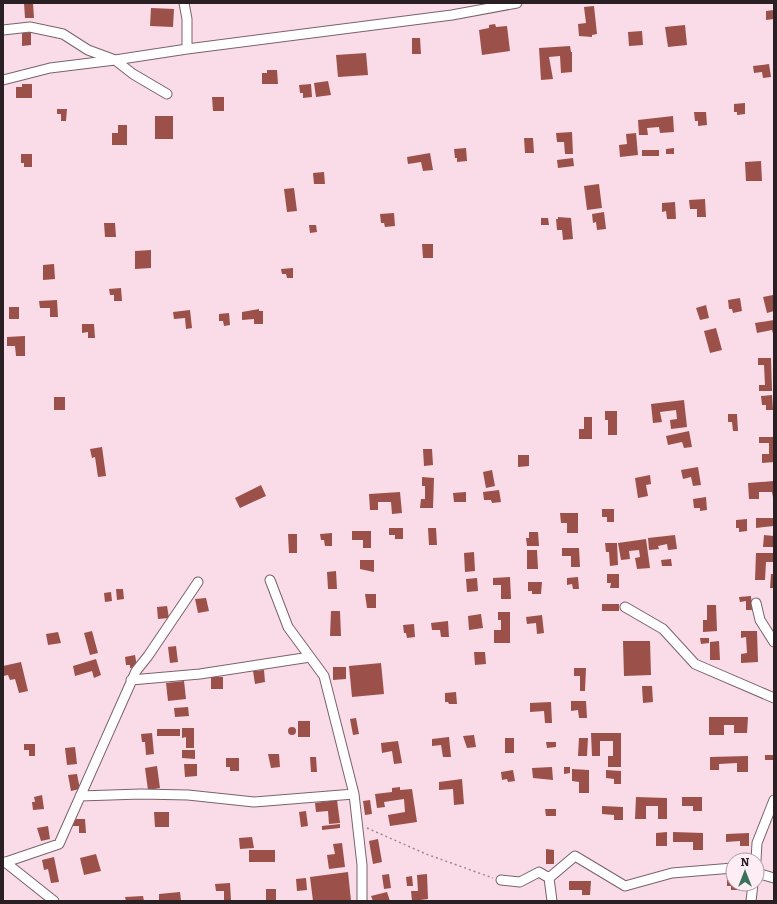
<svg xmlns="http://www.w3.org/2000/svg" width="777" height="904" font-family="Bitter,serif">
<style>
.building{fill:#9b5049}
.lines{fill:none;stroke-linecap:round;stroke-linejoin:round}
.minor-casing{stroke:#7a626c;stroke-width:11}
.path{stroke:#9b878f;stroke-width:1.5;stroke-dasharray:2 3;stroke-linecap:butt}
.minor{stroke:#fff;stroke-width:9}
</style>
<rect width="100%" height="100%" fill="#f9dce7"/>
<path class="building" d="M 24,3 L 33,3 L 34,18 L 25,18 Z
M 594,6 L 597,34 L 592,35 L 592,37 L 579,36 L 578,24 L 586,23 L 584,7 Z
M 151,8 L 174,9 L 173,27 L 150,26 Z
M 774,10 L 774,19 L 766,20 L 766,11 Z
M 495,24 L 496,27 L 507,26 L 510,51 L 482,55 L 479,30 L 489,28 L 489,25 Z
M 685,25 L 687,45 L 668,47 L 665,27 Z
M 642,31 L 643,45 L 629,46 L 628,32 Z
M 31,32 L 31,45 L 22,46 L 22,33 Z
M 412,38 L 420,38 L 421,54 L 412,54 Z
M 570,46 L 571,52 L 572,52 L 572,72 L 561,73 L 560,56 L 549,57 L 553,79 L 541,80 L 539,48 Z
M 366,53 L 368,75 L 338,77 L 336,55 Z
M 769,64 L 771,77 L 763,78 L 762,72 L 754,73 L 753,66 Z
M 267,70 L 277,70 L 278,84 L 262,84 L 262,73 L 267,73 Z
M 328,81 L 331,95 L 316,97 L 314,83 Z
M 22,84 L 32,84 L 32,98 L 16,98 L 16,87 L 22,87 Z
M 311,84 L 312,97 L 303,98 L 303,93 L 300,93 L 299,85 Z
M 212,97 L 224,97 L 224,111 L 213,111 Z
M 745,103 L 745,114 L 737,115 L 737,112 L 734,112 L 734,104 Z
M 57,109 L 67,109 L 66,121 L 61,121 L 61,114 L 57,114 Z
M 694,112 L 706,112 L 707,125 L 698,126 L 698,121 L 695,121 Z
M 155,116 L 173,116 L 173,139 L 155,139 Z
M 673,116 L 674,132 L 660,133 L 659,127 L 647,128 L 648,135 L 639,135 L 638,120 Z
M 118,125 L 127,125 L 127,145 L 112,145 L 112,133 L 118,133 Z
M 572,132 L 573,154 L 565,154 L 564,142 L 557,142 L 556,133 Z
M 636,133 L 638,155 L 620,157 L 619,145 L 627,144 L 626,134 Z
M 524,138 L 533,138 L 534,153 L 525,153 Z
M 466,148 L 467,161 L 457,162 L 457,158 L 455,158 L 454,149 Z
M 674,148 L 674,154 L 666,154 L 666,149 Z
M 642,150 L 659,150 L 659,156 L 642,156 Z
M 430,153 L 433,170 L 423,171 L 421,162 L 408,164 L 407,157 Z
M 21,154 L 32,154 L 32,167 L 24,167 L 24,163 L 21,163 Z
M 573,158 L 574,166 L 558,168 L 557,160 Z
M 761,161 L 762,181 L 746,181 L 745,162 Z
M 324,172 L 325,184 L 314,184 L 313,173 Z
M 599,184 L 602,208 L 587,210 L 584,186 Z
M 294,188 L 297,211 L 287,212 L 284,189 Z
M 705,199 L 706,217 L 697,217 L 697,209 L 690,209 L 689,200 Z
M 675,202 L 676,219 L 667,219 L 666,211 L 662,212 L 662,203 Z
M 604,212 L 606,229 L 597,230 L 596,222 L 593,223 L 592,214 Z
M 394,213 L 395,226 L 385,227 L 384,223 L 381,223 L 380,214 Z
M 558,217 L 571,218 L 573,239 L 563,240 L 562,230 L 557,230 L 556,219 L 558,219 Z
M 541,218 L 548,218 L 549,225 L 541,225 Z
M 104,223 L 115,223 L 116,237 L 105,237 Z
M 309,225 L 316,225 L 317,232 L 310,233 Z
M 422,244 L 433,244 L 433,258 L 423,258 Z
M 151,250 L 151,268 L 135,269 L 135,251 Z
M 54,264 L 55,279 L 43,280 L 43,265 Z
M 293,268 L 293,278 L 287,278 L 286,274 L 282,274 L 281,269 Z
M 121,288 L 122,301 L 114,301 L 114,295 L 110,295 L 109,289 Z
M 773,295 L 774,311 L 767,313 L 763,297 Z
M 740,298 L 742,311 L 733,313 L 732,309 L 729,309 L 728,300 Z
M 57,300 L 58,317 L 50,317 L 50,308 L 40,308 L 39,301 Z
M 706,305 L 709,318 L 700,320 L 696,308 Z
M 9,307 L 19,307 L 19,319 L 9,319 Z
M 259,309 L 259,311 L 263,311 L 263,324 L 254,324 L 254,319 L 242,320 L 242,312 Z
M 190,310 L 192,328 L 186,329 L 185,318 L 174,319 L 173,312 Z
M 229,313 L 230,325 L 224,326 L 223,321 L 219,321 L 219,314 Z
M 774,320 L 774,337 L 772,330 L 757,333 L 755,323 Z
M 82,324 L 94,324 L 95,338 L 88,338 L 88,332 L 82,333 Z
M 716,328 L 722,350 L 710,353 L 704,331 Z
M 25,336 L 25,356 L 16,356 L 15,346 L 7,346 L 7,337 Z
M 758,358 L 771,358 L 772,391 L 759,391 L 759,385 L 765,385 L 764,365 L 758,365 Z
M 772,395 L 773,410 L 766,410 L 766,405 L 762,405 L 761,396 Z
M 54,397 L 65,397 L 65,410 L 54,410 Z
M 684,400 L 687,427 L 671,429 L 670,420 L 677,419 L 676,410 L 660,412 L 662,422 L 653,423 L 651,404 Z
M 605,411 L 617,411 L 617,435 L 608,435 L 608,420 L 605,420 Z
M 728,414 L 737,414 L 738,431 L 733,431 L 732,422 L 728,422 Z
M 584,417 L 592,417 L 592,439 L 579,439 L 579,429 L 584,429 Z
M 689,431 L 692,447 L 684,448 L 682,442 L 668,445 L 666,436 Z
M 759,437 L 774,437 L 774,462 L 762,463 L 762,454 L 769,454 L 769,443 L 759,443 Z
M 102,447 L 106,476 L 98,477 L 95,457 L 92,458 L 90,449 Z
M 423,449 L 432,449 L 433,465 L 424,466 Z
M 518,455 L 529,455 L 529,466 L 518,467 Z
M 698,467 L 701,485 L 693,486 L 691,477 L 683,479 L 681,470 Z
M 492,470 L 495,486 L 486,488 L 483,472 Z
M 650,475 L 651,484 L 646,485 L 648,496 L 638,498 L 635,478 Z
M 422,477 L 434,478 L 433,508 L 420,508 L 421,499 L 425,499 L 425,486 L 422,486 Z
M 774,481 L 774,502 L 772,492 L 759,492 L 759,499 L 749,499 L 748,483 Z
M 261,485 L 266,496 L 240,508 L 235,498 Z
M 499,490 L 501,502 L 492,503 L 491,500 L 484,500 L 483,492 Z
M 400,492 L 402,513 L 392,514 L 391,502 L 378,502 L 378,510 L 370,510 L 369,494 Z
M 466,492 L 466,502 L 454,502 L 453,493 Z
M 706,497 L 707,510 L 700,511 L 700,508 L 694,508 L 693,499 Z
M 602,509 L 614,509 L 614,522 L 607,522 L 607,517 L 602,517 Z
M 560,513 L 578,513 L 578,533 L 567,533 L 567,523 L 561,523 Z
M 756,518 L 774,518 L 774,526 L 756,528 Z
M 747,519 L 747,531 L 739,532 L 739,528 L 736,528 L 736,520 Z
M 389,528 L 403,528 L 403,539 L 395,539 L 395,535 L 389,535 Z
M 428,528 L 436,528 L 437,545 L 429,545 Z
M 352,531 L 371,531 L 371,548 L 363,548 L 363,540 L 352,540 Z
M 529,532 L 538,532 L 539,546 L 527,546 L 526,538 L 529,538 Z
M 332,533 L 332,546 L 325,546 L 324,540 L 321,540 L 320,534 Z
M 288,534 L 297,534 L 297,553 L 289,553 Z
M 675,535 L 677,549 L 668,550 L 667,544 L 658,546 L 659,549 L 649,550 L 648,538 Z
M 764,535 L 774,536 L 774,547 L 763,547 Z
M 646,539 L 650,568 L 637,569 L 635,558 L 640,557 L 639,550 L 629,551 L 630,559 L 621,560 L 618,543 Z
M 605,543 L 617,543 L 618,565 L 610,566 L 609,552 L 606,552 Z
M 562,548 L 579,548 L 580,567 L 571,567 L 571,556 L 562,556 Z
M 527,550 L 537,550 L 538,569 L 527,569 Z
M 474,552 L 475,571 L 465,572 L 464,553 Z
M 756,553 L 774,553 L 774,562 L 766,562 L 765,580 L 755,580 Z
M 671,559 L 672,566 L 662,566 L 661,560 Z
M 360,560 L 374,560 L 374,572 L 360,569 Z
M 336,571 L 337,589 L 328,589 L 327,572 Z
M 607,574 L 619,574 L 619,588 L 610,588 L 611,583 L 607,583 Z
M 771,574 L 774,574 L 774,588 L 770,588 Z
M 510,577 L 511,599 L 501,599 L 501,585 L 493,585 L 493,578 Z
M 578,577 L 579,589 L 573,589 L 572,584 L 567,585 L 567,578 Z
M 477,578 L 478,591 L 467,592 L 466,579 Z
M 528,582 L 542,582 L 541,594 L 532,594 L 532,591 L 528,591 Z
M 116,589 L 123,589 L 124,599 L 117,600 Z
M 111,592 L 112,601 L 105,602 L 104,593 Z
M 365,594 L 376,594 L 376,608 L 367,608 Z
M 751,596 L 752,610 L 746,610 L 746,601 L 740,602 L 739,597 Z
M 206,598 L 209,611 L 198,613 L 195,599 Z
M 602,604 L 619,604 L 619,611 L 602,611 Z
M 707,605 L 716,605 L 717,631 L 703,632 L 703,620 L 707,620 Z
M 167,606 L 169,618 L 158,619 L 157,607 Z
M 331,611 L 340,611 L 341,636 L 330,636 Z
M 498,612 L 510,612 L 510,643 L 494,643 L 494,630 L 501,630 L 501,620 L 498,620 Z
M 481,614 L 483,628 L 469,630 L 468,616 Z
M 542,615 L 544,633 L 537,634 L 536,623 L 527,624 L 526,617 Z
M 448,621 L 449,637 L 441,637 L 440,630 L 432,630 L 431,623 Z
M 414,624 L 415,637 L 407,638 L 406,633 L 404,633 L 403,625 Z
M 92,631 L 98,653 L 90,655 L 84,633 Z
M 741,631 L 757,631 L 758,662 L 741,663 L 741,654 L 747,653 L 746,637 L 741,638 Z
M 58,632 L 61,643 L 48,645 L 46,634 Z
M 700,638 L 709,638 L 709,643 L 701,644 Z
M 623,641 L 650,641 L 651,675 L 624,676 Z
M 719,641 L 720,660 L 710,660 L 710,642 Z
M 176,646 L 178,662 L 170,663 L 168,647 Z
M 474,652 L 485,652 L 486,664 L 475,665 Z
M 135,655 L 137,667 L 130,668 L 130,665 L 126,665 L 125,657 Z
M 96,659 L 101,675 L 94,678 L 92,671 L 75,676 L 73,666 Z
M 21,662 L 28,691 L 19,693 L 15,679 L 10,680 L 8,675 L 3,676 L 3,666 Z
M 381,663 L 384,694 L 352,697 L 349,666 Z
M 333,667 L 346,667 L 346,679 L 333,680 Z
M 574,668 L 586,668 L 585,691 L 580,691 L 580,676 L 574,676 Z
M 264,670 L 265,682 L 255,684 L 253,671 Z
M 211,677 L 223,677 L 223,689 L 211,689 Z
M 184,681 L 186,699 L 168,701 L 166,683 Z
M 642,686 L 652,686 L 653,702 L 643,703 Z
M 456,692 L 457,704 L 449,704 L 448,702 L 445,702 L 445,693 Z
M 571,701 L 586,701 L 587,718 L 579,718 L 578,710 L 571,711 Z
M 551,702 L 552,723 L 545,723 L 544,711 L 530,712 L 530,703 Z
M 188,707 L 189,716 L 175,717 L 174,708 Z
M 709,717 L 748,717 L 747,733 L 734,733 L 734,725 L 724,725 L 724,735 L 709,735 Z
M 356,718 L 359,734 L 353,735 L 350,719 Z
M 298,721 L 310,721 L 310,737 L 298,737 Z
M288 731a4 4 0 1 1 8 0a4 4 0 1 1-8 0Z
M 182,728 L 194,728 L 194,748 L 186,748 L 186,737 L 182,738 Z
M 157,729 L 180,729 L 180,736 L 157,736 Z
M 152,733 L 154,754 L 146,755 L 145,742 L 142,742 L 141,734 Z
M 591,733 L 621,733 L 621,767 L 608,767 L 608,756 L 613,756 L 613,741 L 600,741 L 600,756 L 592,756 Z
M 474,735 L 476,747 L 467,748 L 463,736 Z
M 449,737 L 451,757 L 443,757 L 441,745 L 432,746 L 432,739 Z
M 505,738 L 514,738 L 514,753 L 505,753 Z
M 579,738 L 588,738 L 587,756 L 578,756 Z
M 398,741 L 402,763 L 394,764 L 392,751 L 382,753 L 381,743 Z
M 546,742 L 556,742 L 556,747 L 547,748 Z
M 24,744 L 35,744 L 35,756 L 29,756 L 29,750 L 24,750 Z
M 75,747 L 77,764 L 67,765 L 65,748 Z
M 182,750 L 195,750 L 195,759 L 182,758 Z
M 268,754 L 279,754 L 280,767 L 271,768 Z
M 765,755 L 774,755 L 774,760 L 765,760 Z
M 748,756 L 748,772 L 737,772 L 737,763 L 719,764 L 719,770 L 710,770 L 710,757 Z
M 310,757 L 316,757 L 317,772 L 311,772 Z
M 226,758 L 239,758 L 239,771 L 230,771 L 230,767 L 226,767 Z
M 184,764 L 197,764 L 197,776 L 185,777 Z
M 157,766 L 160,788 L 148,790 L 145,768 Z
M 552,767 L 553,780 L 533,778 L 532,768 Z
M 564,767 L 570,767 L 570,773 L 564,774 Z
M 572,769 L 589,770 L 589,793 L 579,793 L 579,782 L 572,781 Z
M 513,770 L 515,781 L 508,782 L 507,779 L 502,780 L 501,772 Z
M 606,770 L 621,771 L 621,784 L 614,784 L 614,779 L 606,778 Z
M 77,774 L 80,789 L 71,791 L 68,775 Z
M 462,779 L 464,804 L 454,805 L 453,789 L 439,790 L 439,782 Z
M 400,787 L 400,790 L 412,789 L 417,822 L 390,826 L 388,815 L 405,812 L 404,799 L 384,802 L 385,807 L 377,808 L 375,794 L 392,792 L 392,788 Z
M 42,795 L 44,809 L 33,810 L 32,802 L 35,802 L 34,797 Z
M 636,797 L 667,798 L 667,819 L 658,819 L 658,806 L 646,806 L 646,819 L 635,819 Z
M 682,797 L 702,797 L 702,811 L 693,811 L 693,806 L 682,806 Z
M 337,800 L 340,823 L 329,824 L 328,811 L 316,812 L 315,803 Z
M 370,800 L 372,814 L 365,815 L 363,801 Z
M 602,806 L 623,807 L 623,820 L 614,820 L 614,815 L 602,814 Z
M 545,809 L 556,809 L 556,816 L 546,816 Z
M 306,811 L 308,826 L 301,827 L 299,812 Z
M 154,812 L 169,812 L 169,827 L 155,827 Z
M 72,819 L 85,819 L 86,833 L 79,833 L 79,826 L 72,826 Z
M 340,824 L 340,828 L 322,830 L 322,826 Z
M 48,826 L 50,839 L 41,841 L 37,828 Z
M 667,832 L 667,846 L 656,846 L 656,833 Z
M 673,832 L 703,833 L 703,850 L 693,850 L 693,842 L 673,842 Z
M 749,833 L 749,846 L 740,846 L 740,841 L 726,842 L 726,834 Z
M 252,837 L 254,848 L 240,849 L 239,838 Z
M 378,839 L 382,862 L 373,864 L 369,841 Z
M 342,843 L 345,867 L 329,869 L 327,855 L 335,854 L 333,844 Z
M 546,849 L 554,850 L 554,864 L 546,864 Z
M 249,850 L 275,850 L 275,862 L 249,862 Z
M 96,854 L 101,871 L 84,875 L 80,858 Z
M 54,857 L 59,882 L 51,883 L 48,869 L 44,870 L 42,860 Z
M 348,872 L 351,901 L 313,901 L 310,877 Z
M 389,874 L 391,888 L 384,889 L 382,875 Z
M 427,874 L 428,899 L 412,901 L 411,891 L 418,891 L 417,875 Z
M 412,876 L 413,886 L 407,886 L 406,877 Z
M 733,877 L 733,884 L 739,884 L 739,890 L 731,890 L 731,886 L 727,886 L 727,878 Z
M 306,878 L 307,890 L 297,891 L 296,879 Z
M 569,881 L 591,881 L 590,895 L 582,895 L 582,890 L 569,890 Z
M 230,883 L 231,901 L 224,901 L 224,891 L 216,891 L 215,884 Z
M 266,889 L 276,889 L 276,901 L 266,901 Z
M 180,892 L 181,901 L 159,901 L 159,894 Z
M 387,892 L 390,901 L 373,901 L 371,896 Z
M 143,896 L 144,901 L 126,901 L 125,897 Z"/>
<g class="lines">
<g class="minor-casing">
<path id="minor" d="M 184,3 L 187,19 L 187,49
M 3,30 L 30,27 L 63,34 L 88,50 L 115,60 L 187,49 L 452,15 L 517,3
M 3,80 L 50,68 L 115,60 L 133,74 L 167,94
M 270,580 L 288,627 L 324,676 L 354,794 L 362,865 L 362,901
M 756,603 L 760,620 L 774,642
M 625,607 L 663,629 L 695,664 L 774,698
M 131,680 L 200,674 L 310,657
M 80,796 L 141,794 L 188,795 L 254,802 L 354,794
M 756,860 L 757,843 L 774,800
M 5,862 L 54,901
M 3,863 L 59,844 L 136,671 L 148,656 L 198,582
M 757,873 L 774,878
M 549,878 L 575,856 L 625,886 L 672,873 L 733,868
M 501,880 L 520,882 L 539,872 L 549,878 L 552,901
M 751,901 L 753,884"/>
</g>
<path class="path" d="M 367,828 L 426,854 L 493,878"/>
<use href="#minor" class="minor"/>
</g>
<rect width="777" height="904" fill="none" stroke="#2a2024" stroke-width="8"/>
<g transform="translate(745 872)"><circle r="19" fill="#feedf4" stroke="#a99ba1"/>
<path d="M0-3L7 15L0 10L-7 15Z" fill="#39725a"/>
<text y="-6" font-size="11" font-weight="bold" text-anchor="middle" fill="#2a2024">N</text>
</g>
</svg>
